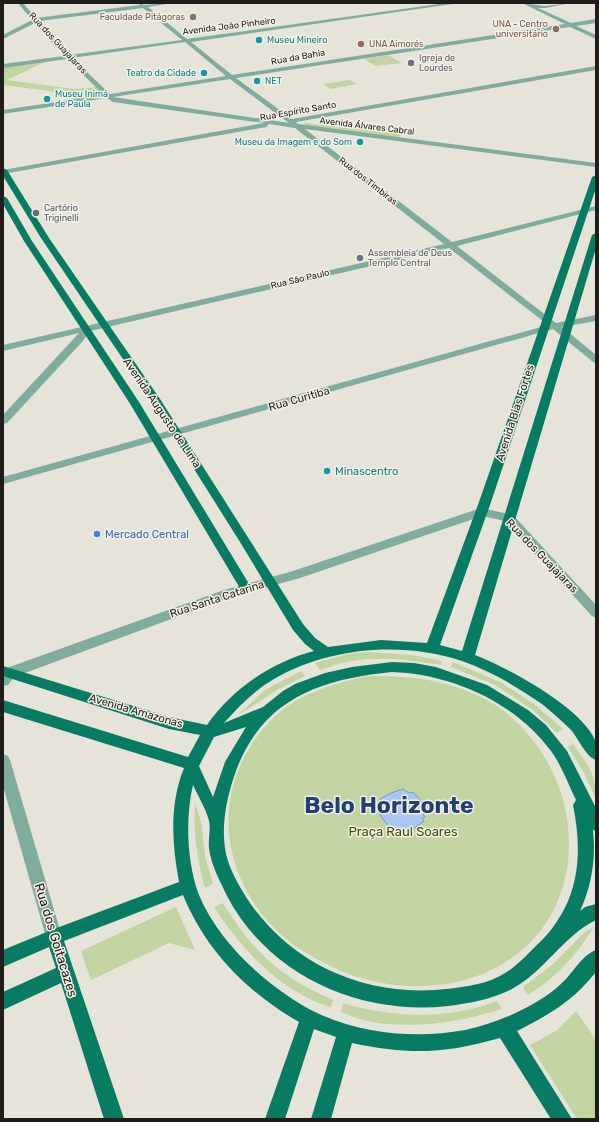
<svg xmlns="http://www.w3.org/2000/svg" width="599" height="1122" font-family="Rubik,sans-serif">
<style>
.green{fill:#c1d4a1}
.water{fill:#aac7f4;stroke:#8094b2}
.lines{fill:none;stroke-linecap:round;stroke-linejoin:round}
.minor{fill:#7fac9c;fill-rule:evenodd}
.major{fill:#077c62;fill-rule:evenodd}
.education-dot{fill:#8d6e63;stroke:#f3f0e6;stroke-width:1.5}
.culture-dot{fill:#0f9aa8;stroke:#f3f0e6;stroke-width:1.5}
.worship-dot{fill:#6b7280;stroke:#f3f0e6;stroke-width:1.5}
.service-dot{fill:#5c6f8a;stroke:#f3f0e6;stroke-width:1.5}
.shop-dot{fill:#3f7fe0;stroke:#f3f0e6;stroke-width:1.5}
.labels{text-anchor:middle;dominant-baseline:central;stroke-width:3;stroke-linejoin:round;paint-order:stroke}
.far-education-label{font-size:9px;fill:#785e54;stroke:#f3f0e6;text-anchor:end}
.far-street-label{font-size:9px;fill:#1e1d19;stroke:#f3f0e6}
.far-culture-label{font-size:9px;fill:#0d838f;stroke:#f3f0e6;text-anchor:start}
.far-worship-label{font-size:9px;fill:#5b616d;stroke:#f3f0e6;text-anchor:start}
.far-service-label{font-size:9px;fill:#4e5e75;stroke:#f3f0e6;text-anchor:start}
.street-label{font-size:11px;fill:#1e1d19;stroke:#f3f0e6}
.culture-label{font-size:11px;fill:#0d838f;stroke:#f3f0e6;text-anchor:start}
.shop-label{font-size:11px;fill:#366cbe;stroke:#f3f0e6;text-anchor:start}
.near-park-label{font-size:13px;fill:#3b4d0e;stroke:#f3f0e6}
.near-street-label{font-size:13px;fill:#1e1d19;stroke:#f3f0e6}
.near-town-label{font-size:23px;font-weight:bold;fill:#233f76;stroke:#f3f0e6}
</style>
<rect width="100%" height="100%" fill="#e6e3d8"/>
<path class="green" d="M 388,55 L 402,63 L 376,66 L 364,59 Z
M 49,60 L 7,80 L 74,89 L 99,87 L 108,96 L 68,102 L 64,93 L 3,85 L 3,66 Z
M 350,80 L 357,84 L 330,89 L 323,84 Z
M 305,123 L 401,134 L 399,138 L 303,126 Z
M 367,652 L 412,655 L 442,661 L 441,665 C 412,660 381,656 352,661 C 341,662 330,667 320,670 L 315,663 L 348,654 Z
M 453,662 L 502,683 L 534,704 L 563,729 L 557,733 L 533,710 L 495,685 L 451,667 Z
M 301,671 L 305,676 L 277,690 L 237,716 L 265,690 Z
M 369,676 C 414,675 455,681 494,704 C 599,774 599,945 461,981 C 415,992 366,985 324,963 C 310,955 297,948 285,938 C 234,895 213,825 241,764 C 252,741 266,722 286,707 C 311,690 339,682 369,676 Z
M 573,744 C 588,765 596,773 596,799 L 584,773 L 568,747 Z
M 195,803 L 201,821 L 205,856 L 213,884 L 205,888 C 197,860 193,832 195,803 Z
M 223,903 C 253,952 281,978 334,1000 L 330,1007 C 280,991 242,950 214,907 Z
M 176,907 L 195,950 L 169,943 L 91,980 L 81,951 Z
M 594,927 C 577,954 556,978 528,995 L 523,987 L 553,964 L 585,932 Z
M 497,1001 L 502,1009 C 460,1022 411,1030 367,1021 C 358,1019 349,1015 341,1012 L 343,1003 C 393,1018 448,1020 497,1001 Z
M 576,1011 L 596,1040 L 596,1119 L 577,1119 L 530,1045 L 556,1031 Z"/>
<path class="water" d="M 403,789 L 409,793 L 413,792 L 421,801 L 427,813 L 423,814 L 425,817 L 422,818 L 424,821 L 413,829 L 400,833 L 393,827 L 390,828 L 382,818 L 377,808 L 380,806 L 378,803 L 382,802 L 380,799 L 391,793 Z"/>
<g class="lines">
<path class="minor" d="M 18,3 L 23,3 L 36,18 L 140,5 L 138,3 L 145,5 L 173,3 L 148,7 L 187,39 L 446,3 L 459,3 L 191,42 L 232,75 L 565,24 L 522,3 L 545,6 L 571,3 L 545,8 L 538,8 L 571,23 L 596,19 L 596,23 L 576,26 L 596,35 L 596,39 L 570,27 L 236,78 L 292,119 L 596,66 L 596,70 L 296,122 L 298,124 L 596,163 L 596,167 L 305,129 L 452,242 L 596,206 L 596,210 L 457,246 L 556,323 L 596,315 L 596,321 L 562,327 L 596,355 L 596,363 L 593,362 L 553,329 L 3,484 L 3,477 L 548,325 L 449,248 L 90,331 L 82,342 L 7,423 L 3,424 L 3,415 L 79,333 L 3,351 L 3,345 L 444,244 L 295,128 L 269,124 L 266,127 L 3,174 L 3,170 L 264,123 L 113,102 L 107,98 L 3,114 L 3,110 L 104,95 L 67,59 L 3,68 L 3,64 L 64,56 L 35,23 L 3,39 L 3,35 L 32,20 ZM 143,8 L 182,40 L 69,55 L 39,21 ZM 185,42 L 226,76 L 110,94 L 72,58 ZM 230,79 L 289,123 L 113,97 Z
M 481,508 L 513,515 L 596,605 L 596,618 L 592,616 L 505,521 L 482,516 L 300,578 L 231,597 L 14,677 L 8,685 L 3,686 L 4,669 L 224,590 L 293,571 Z
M 3,754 L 8,756 L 10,760 L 62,937 L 60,943 L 54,945 L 48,943 L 46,937 L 3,786 Z"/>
<path class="major" d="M 3,168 L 7,170 L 49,238 L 160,399 L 303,624 L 315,638 L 328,647 L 381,640 L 427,643 L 479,502 L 592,177 L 596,175 L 596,188 L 491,502 L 440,645 L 462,651 L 592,235 L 596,233 L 596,248 L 475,655 C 508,668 582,707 596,742 C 597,747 596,755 596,760 C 585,756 579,739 571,730 C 562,721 552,712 542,704 C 517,687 491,671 462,661 C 402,641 329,647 274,679 C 255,690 239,706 224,723 L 263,707 L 283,691 L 295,684 L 325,673 L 352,667 L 392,662 L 414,663 L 436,667 L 487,685 L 528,710 L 546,725 L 567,751 L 596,808 L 596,831 L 593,830 C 596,858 592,885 580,911 L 585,907 L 596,904 L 596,920 C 563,936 544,972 512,989 C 492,999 471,1003 448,1006 C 361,1016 269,976 227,896 C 220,881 211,865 209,848 C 208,839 211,829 209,821 C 206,809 198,796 193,785 C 185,818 187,864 199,895 C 219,944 271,990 317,1013 C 361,1034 417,1039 465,1030 C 497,1023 538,1006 562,983 C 573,973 582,955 596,950 L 596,972 C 572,1002 550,1014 517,1031 L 572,1119 L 551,1119 L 500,1038 C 443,1054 410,1055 352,1043 L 331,1119 L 311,1119 L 336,1037 L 314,1029 L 285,1119 L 265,1119 L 299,1022 C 248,993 206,951 183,895 L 64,941 L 124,1119 L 104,1119 L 61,983 L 3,1010 L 3,992 L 56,968 L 49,947 L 3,967 L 3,950 L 54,929 L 179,882 C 172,844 169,805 184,768 L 3,712 L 3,700 L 188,757 L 200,735 L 169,729 L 3,676 L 3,666 L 169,717 L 207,725 C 232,689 272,662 314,651 L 305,644 L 293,630 L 240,542 L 150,399 L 41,238 L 3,176 ZM 392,672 C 451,674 515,702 551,751 C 562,766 568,784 576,800 L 573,805 C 584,859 578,906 537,945 C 526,956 514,969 500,976 C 481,986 456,988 435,990 C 359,995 287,961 246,897 C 237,882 227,865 225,848 C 221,821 228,793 237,768 C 265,697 323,679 392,672 ZM 246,727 L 225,762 L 213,797 L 199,766 L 214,737 Z
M 3,196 L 7,198 L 32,241 L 139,402 L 249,584 L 251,587 L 249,590 L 241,590 L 129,402 L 24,241 L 3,204 Z"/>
</g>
<g class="education-dot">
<circle cx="193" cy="17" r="4"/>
<circle cx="556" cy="29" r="4"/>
<circle cx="361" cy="44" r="4"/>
</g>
<g class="culture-dot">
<circle cx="259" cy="40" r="4"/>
<circle cx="204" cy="73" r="4"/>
<circle cx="257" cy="81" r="4"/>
<circle cx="47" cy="99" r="4"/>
<circle cx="360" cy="142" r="4"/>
<circle cx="327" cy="471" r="4"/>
</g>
<g class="worship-dot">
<circle cx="411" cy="63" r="4"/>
<circle cx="360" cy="258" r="4"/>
</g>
<circle class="service-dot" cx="36" cy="213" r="4"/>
<circle class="shop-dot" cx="97" cy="534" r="4"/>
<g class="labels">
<g class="far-education-label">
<text x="185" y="17">Faculdade Pitágoras</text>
<text x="548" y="24">UNA - Centro<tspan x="548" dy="10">universitário</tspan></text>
<text x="369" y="44" text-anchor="start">UNA Aimorés</text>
</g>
<g class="far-street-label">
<text transform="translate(229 26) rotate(-7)">Avenida João Pinheiro</text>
<text transform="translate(58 43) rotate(47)">Rua dos Guajajaras</text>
<text transform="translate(298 57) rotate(-10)">Rua da Bahia</text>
<text transform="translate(298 111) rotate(-10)">Rua Espírito Santo</text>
<text transform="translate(367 126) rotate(7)">Avenida Álvares Cabral</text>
<text transform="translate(368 181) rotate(38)">Rua dos Timbiras</text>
<text transform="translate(300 279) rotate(-13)">Rua São Paulo</text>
</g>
<g class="far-culture-label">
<text x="267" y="40">Museu Mineiro</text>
<text x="196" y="73" text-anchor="end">Teatro da Cidade</text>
<text x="265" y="81">NET</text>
<text x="55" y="94">Museu Inimá<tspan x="55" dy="10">de Paula</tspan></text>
<text x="352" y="142" text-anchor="end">Museu da Imagem e do Som</text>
</g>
<g class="far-worship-label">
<text x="419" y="58">Igreja de<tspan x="419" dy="10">Lourdes</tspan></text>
<text x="368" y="253">Assembleia de Deus<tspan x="368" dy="10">Templo Central</tspan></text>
</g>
<g class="far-service-label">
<text x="44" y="208">Cartório<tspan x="44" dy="10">Triginelli</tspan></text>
</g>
<g class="street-label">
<text transform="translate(299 399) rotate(-16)">Rua Curitiba</text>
<text transform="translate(162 413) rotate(56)">Avenida Augusto de Lima</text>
<text transform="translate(515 413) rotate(-72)">Avenida Bias Fortes</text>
<text transform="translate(542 556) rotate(46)">Rua dos Guajajaras</text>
<text transform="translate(217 599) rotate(-18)">Rua Santa Catarina</text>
<text transform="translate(136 711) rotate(16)">Avenida Amazonas</text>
</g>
<g class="culture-label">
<text x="335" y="471">Minascentro</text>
</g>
<g class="shop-label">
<text x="105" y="534">Mercado Central</text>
</g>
<g class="near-park-label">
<text x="403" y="831">Praça Raul Soares</text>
</g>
<g class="near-street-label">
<text transform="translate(56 940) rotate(73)">Rua dos Goitacazes</text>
</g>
<g class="near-town-label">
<text x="389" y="805">Belo Horizonte</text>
</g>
</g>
<rect width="599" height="1122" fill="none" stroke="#1e1d19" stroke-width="8"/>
</svg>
